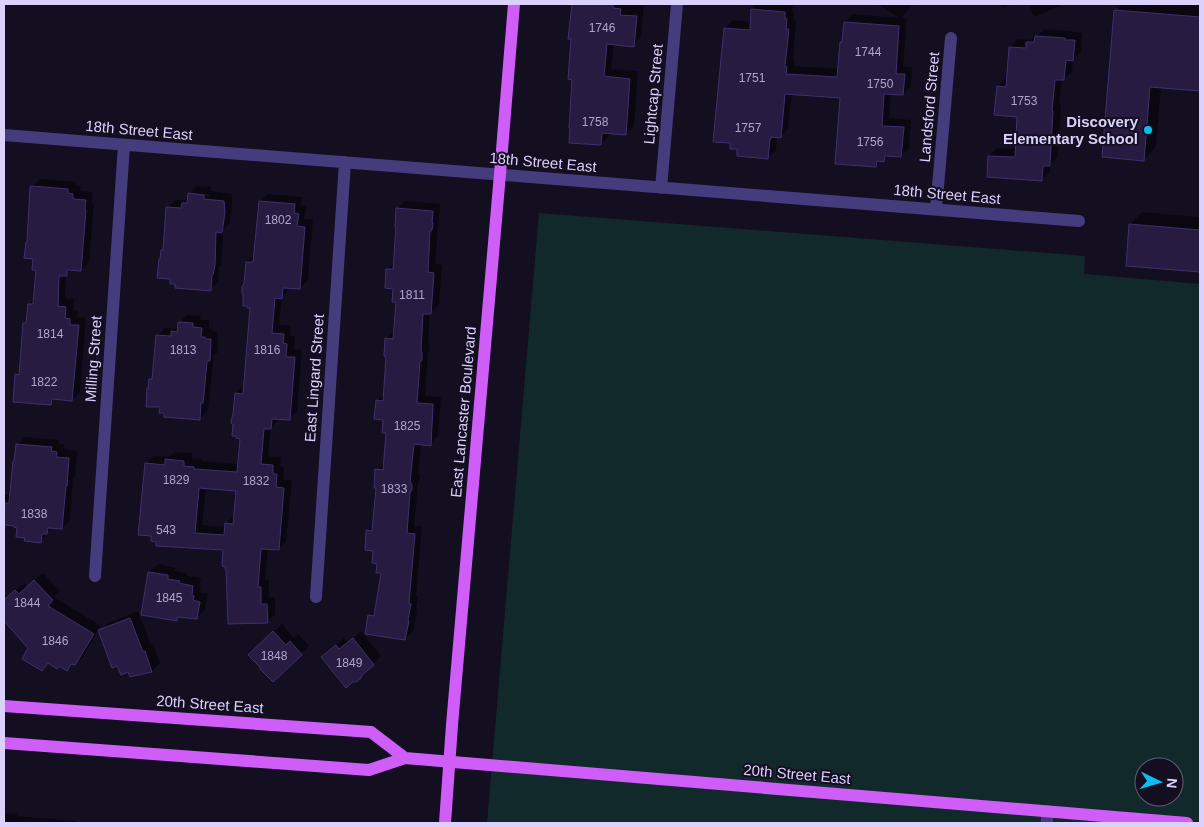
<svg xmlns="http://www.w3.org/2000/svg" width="1204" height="827" font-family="Helvetica,sans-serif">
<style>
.green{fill:#12292b;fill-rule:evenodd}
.shadow{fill:#0007;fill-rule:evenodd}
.building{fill:#271b41;stroke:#412f6c;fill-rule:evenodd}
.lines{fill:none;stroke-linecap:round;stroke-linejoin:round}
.minor{stroke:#453c7e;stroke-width:12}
.major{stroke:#cf5df7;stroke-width:12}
.poi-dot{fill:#0cbeee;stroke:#140e21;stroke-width:2}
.labels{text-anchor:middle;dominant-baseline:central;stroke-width:4;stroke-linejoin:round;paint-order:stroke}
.number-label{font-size:12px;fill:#aea4ce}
.street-label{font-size:15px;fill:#dbd1fd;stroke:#140e21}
.poi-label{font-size:15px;font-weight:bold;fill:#dbd1fd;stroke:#140e21;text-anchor:end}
</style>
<rect width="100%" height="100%" fill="#140e21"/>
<path class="green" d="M 539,213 L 1085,256 L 1084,274 L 1200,284 L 1200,823 L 487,823 ZM 1144,767 L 1174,767 L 1174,797 L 1144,797 Z"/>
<path class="shadow" d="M 573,4 L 644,4 L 641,37 L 633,45 L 614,44 L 611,69 L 638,71 L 634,126 L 626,134 L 609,133 L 609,136 L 601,144 L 573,78 L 572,38 L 569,38 Z
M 753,4 L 793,4 L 792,12 L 794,12 L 794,21 L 796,21 L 793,59 L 794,59 L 794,66 L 839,69 L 841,42 L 844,40 L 845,22 L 853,14 L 900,18 L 878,4 L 913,4 L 908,10 L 901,18 L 907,18 L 903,66 L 912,67 L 911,86 L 903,94 L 891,93 L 889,118 L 911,120 L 909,148 L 901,156 L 889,155 L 884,161 L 881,160 L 876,166 L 841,96 L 792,93 L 788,129 L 780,137 L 777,136 L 776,150 L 768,158 L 725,28 L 733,20 L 752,22 Z
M 1001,4 L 1012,4 L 1002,8 Z
M 1029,4 L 1065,4 L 1034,17 Z
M 1122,4 L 1200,4 L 1200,90 L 1161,87 L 1156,147 L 1144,159 L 1116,10 Z
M 1044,29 L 1073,31 L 1073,32 L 1082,33 L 1081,52 L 1073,59 L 1072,71 L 1064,79 L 1062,79 L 1059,103 L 1061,103 L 1058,157 L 1050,165 L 1050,172 L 1041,180 L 989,156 L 997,148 L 1016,149 L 1018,116 L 998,86 L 1006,78 L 1008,78 L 1010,47 L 1018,39 L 1030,40 L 1036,35 L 1038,35 Z
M 40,179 L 76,182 L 75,186 L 81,186 L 80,191 L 93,192 L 92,203 L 94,203 L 89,262 L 81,270 L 72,269 L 66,275 L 65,298 L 74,299 L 73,310 L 78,311 L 77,317 L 86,318 L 80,392 L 72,400 L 56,398 L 51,404 L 16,375 L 21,370 L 25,323 L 27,320 L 29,304 L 35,298 L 37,269 L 34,258 L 27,242 L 28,241 L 32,187 Z
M 197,186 L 211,187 L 211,191 L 232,194 L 232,203 L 230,223 L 223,230 L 222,256 L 221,266 L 219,267 L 218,282 L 210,290 L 176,283 L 171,277 L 162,250 L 164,248 L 167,208 L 176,200 L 185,200 L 189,197 L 189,194 ZM 195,193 L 210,194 L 210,197 L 195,195 Z
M 268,194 L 302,197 L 301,206 L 306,206 L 304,219 L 313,219 L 308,280 L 300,288 L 289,287 L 289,289 L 282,297 L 279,325 L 291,326 L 290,336 L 295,336 L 294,349 L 302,350 L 297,411 L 289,419 L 279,418 L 279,420 L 271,427 L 268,456 L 281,457 L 280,466 L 284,467 L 283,480 L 292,480 L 286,541 L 278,549 L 268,548 L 265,580 L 269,580 L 269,597 L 275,597 L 275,614 L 267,622 L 227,566 L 224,549 L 157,545 L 146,464 L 154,456 L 169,457 L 175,452 L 192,453 L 192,458 L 202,459 L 202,461 L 239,464 L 241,438 L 236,393 L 244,385 L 252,307 L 245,285 L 247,262 L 255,254 L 260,202 ZM 206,488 L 237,490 L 235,515 L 227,523 L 226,527 L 202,525 Z
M 405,201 L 440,204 L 435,264 L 442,265 L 439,305 L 430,313 L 428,343 L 430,345 L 429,351 L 428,352 L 425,396 L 441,397 L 438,436 L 430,444 L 421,444 L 418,474 L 420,475 L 419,481 L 418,484 L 414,526 L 422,526 L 416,596 L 418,596 L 416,611 L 417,613 L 413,631 L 405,639 L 369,616 L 377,608 L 382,572 L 368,531 L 374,524 L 377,487 L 377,470 L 385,462 L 387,432 L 384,419 L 377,401 L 385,393 L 387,355 L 386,339 L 394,331 L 398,301 L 394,288 L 387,269 L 395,262 L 397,209 Z
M 1142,212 L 1200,217 L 1200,271 L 1127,265 L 1130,224 Z
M 187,315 L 201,316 L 200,320 L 209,320 L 209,329 L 212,329 L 212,331 L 218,332 L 218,352 L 214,355 L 208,410 L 200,419 L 161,406 L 151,379 L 154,376 L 157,336 L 165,328 L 175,329 L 179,325 L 179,323 Z
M 25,437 L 59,440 L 59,444 L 64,444 L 64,449 L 77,451 L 75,477 L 73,479 L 70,520 L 62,528 L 53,527 L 40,541 L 26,537 L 18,527 L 15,525 L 4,524 L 4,495 L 11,495 L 17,445 Z
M 158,564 L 176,568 L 175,571 L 187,573 L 187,576 L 201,578 L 199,587 L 201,588 L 200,593 L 208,594 L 205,610 L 197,618 L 180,616 L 176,619 L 149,572 Z
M 43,573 L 60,591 L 54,597 L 101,626 L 83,656 L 75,664 L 73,663 L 67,670 L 59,665 L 49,663 L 42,670 L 30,647 L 4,620 L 4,609 L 6,607 L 4,605 L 4,602 L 24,583 L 27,587 Z
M 138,611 L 151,645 L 153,644 L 160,663 L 152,671 L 131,675 L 100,631 L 108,623 Z
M 282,624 L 294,638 L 298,634 L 309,646 L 273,680 L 258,647 Z
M 361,631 L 381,656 L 360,677 L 323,657 L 344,638 L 348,643 Z
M 4,813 L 17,814 L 17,816 L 76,821 L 76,823 L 4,823 Z"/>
<path class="building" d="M 572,4 L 613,4 L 613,8 L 621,9 L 620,15 L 637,16 L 634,47 L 607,44 L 604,76 L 630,79 L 626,135 L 602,133 L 601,145 L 569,143 L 570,128 L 569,128 L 572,80 L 568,79 L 571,39 L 568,39 Z
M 751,9 L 785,12 L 785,19 L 787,19 L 786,29 L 789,29 L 785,66 L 787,67 L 786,74 L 837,77 L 840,42 L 842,42 L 844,22 L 899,26 L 896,74 L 905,74 L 903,95 L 884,94 L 882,126 L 904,127 L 901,157 L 885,156 L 884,162 L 877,161 L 876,167 L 835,164 L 840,98 L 785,94 L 781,138 L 771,137 L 771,139 L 770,139 L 768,159 L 737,156 L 737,149 L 730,149 L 730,143 L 713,142 L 724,28 L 750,30 Z
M 1114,10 L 1200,17 L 1200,91 L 1150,87 L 1144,161 L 1102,157 Z
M 1035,36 L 1065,38 L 1065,40 L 1075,40 L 1073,61 L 1066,60 L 1064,80 L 1055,80 L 1052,111 L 1053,111 L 1050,166 L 1043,166 L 1042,181 L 987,177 L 988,156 L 1015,157 L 1017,117 L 994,115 L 997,86 L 1006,87 L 1009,47 L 1026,48 L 1026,42 L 1034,42 Z
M 32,186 L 68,189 L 68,193 L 73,194 L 73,199 L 86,200 L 85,210 L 86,210 L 81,271 L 67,270 L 67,276 L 59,276 L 58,306 L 66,307 L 65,318 L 70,319 L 70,325 L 79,325 L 72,401 L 52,399 L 51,405 L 13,402 L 15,374 L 19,375 L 23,323 L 26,323 L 28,304 L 33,304 L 36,270 L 32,270 L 33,259 L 24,258 L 26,242 L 27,242 L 30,187 Z
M 188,193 L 204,195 L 204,199 L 224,201 L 225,212 L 222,233 L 216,232 L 215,265 L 213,275 L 212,275 L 211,291 L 175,288 L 175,284 L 170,284 L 170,279 L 157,278 L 159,259 L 160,259 L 161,250 L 163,250 L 166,207 L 181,208 L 182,203 L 187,203 Z
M 259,201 L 295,204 L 294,213 L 299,214 L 297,226 L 305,227 L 300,289 L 283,288 L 282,299 L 275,298 L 272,333 L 284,334 L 283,343 L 287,344 L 286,357 L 295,357 L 290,420 L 272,419 L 271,429 L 264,429 L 261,464 L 273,465 L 273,474 L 277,474 L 276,487 L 284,488 L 279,550 L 261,549 L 258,587 L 261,587 L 261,604 L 267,604 L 268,623 L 228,624 L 226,569 L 225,569 L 226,567 L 222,566 L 223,550 L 156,546 L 156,542 L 151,541 L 151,536 L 138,535 L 145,463 L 165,465 L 165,459 L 184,461 L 184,466 L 194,467 L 194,469 L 237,472 L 240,439 L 236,438 L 236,436 L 232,436 L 233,425 L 231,423 L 232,417 L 233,414 L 235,393 L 243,394 L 250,308 L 247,308 L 247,306 L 243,306 L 243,295 L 242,293 L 242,286 L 244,284 L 246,262 L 253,262 ZM 199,488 L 236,491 L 233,524 L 225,523 L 224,535 L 195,533 Z
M 396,208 L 433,211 L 432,222 L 433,223 L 432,230 L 430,232 L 428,272 L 434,273 L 431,314 L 423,314 L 421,351 L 422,353 L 422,360 L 420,362 L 417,403 L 433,404 L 431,446 L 414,444 L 410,482 L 412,484 L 412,490 L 410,493 L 407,533 L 415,534 L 409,603 L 411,604 L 408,620 L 409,621 L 405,640 L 365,634 L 368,615 L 374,616 L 381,573 L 376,573 L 377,564 L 372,563 L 373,551 L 365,550 L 366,530 L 372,531 L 376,488 L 374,488 L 375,469 L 383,470 L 386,433 L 382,433 L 383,420 L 374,419 L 376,400 L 383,401 L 386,357 L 384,356 L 385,338 L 393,339 L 396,302 L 392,302 L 393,289 L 385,288 L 386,269 L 393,269 L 396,227 L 395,227 Z
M 1129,224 L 1200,230 L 1200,272 L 1126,266 Z
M 178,322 L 193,323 L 193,327 L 202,328 L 201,337 L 205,337 L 205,339 L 211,339 L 210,361 L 207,361 L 204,394 L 203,403 L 201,403 L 200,420 L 164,417 L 164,413 L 159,413 L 160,407 L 146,407 L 147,388 L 148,389 L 149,379 L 152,379 L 156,335 L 171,336 L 171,331 L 177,332 Z
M 16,444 L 52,447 L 51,451 L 57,452 L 56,457 L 69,458 L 67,486 L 66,486 L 62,529 L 48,528 L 47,534 L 42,534 L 41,543 L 24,541 L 25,538 L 16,537 L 17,528 L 14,527 L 14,526 L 4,525 L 5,503 L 9,503 L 13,461 L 14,461 Z
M 148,572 L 168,575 L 168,579 L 180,581 L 179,583 L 193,586 L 192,595 L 194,596 L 193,600 L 200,602 L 197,619 L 177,617 L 177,621 L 141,615 Z
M 34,580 L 53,600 L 48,606 L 94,634 L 75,665 L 71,664 L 67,671 L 59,666 L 57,669 L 48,663 L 42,671 L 22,659 L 28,648 L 4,621 L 4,600 L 15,590 L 19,594 Z
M 130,618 L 143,652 L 145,651 L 152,672 L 130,677 L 128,672 L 121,675 L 117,666 L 112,668 L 98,630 Z
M 273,631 L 286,645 L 290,641 L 302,655 L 273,682 L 260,669 L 260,667 L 248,655 Z
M 353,638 L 374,665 L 362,675 L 361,678 L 356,682 L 353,682 L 346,688 L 321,657 L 336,645 L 339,649 Z"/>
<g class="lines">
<path class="minor" d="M 4,135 L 1079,221
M 661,188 L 677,4
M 936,209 L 951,38
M 95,576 L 124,145
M 316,597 L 345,162
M 1047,811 L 1047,823"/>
<path class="major" d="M 4,706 L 371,732 L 405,758
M 4,743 L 369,770 L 405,758 L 1187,823
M 445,823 L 452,725 L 500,174 L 514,4"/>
</g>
<circle class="poi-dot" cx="1148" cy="130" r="5"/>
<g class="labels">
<g class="number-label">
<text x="602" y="28">1746</text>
<text x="868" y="52">1744</text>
<text x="752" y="78">1751</text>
<text x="880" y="84">1750</text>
<text x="1024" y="101">1753</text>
<text x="595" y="122">1758</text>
<text x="748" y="128">1757</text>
<text x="870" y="142">1756</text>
<text x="278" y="220">1802</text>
<text x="412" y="295">1811</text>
<text x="50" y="334">1814</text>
<text x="183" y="350">1813</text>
<text x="267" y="350">1816</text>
<text x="44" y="382">1822</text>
<text x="407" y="426">1825</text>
<text x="176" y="480">1829</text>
<text x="256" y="481">1832</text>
<text x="394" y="489">1833</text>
<text x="34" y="514">1838</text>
<text x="166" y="530">543</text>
<text x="169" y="598">1845</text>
<text x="27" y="603">1844</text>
<text x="55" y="641">1846</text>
<text x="274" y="656">1848</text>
<text x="349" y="663">1849</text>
</g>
<g class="street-label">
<text transform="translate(653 94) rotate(-85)">Lightcap Street</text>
<text transform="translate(929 107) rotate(-85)">Landsford Street</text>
<text transform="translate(139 130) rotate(5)">18th Street East</text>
<text transform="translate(543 162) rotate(5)">18th Street East</text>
<text transform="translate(947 194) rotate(5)">18th Street East</text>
<text transform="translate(93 359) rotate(-86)">Milling Street</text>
<text transform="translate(314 378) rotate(-86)">East Lingard Street</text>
<text transform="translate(463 412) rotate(-85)">East Lancaster Boulevard</text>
<text transform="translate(210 704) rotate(4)">20th Street East</text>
<text transform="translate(797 774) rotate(5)">20th Street East</text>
</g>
<g class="poi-label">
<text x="1138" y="121">Discovery<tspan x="1138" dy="17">Elementary School</tspan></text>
</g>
</g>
<rect width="1204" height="827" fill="none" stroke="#dbd1fd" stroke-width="10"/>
<g transform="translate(1159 782) rotate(95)"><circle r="24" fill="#140e21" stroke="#645c79"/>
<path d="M0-4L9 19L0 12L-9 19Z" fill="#0cbeee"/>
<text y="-8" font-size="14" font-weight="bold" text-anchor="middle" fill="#dbd1fd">N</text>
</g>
</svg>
